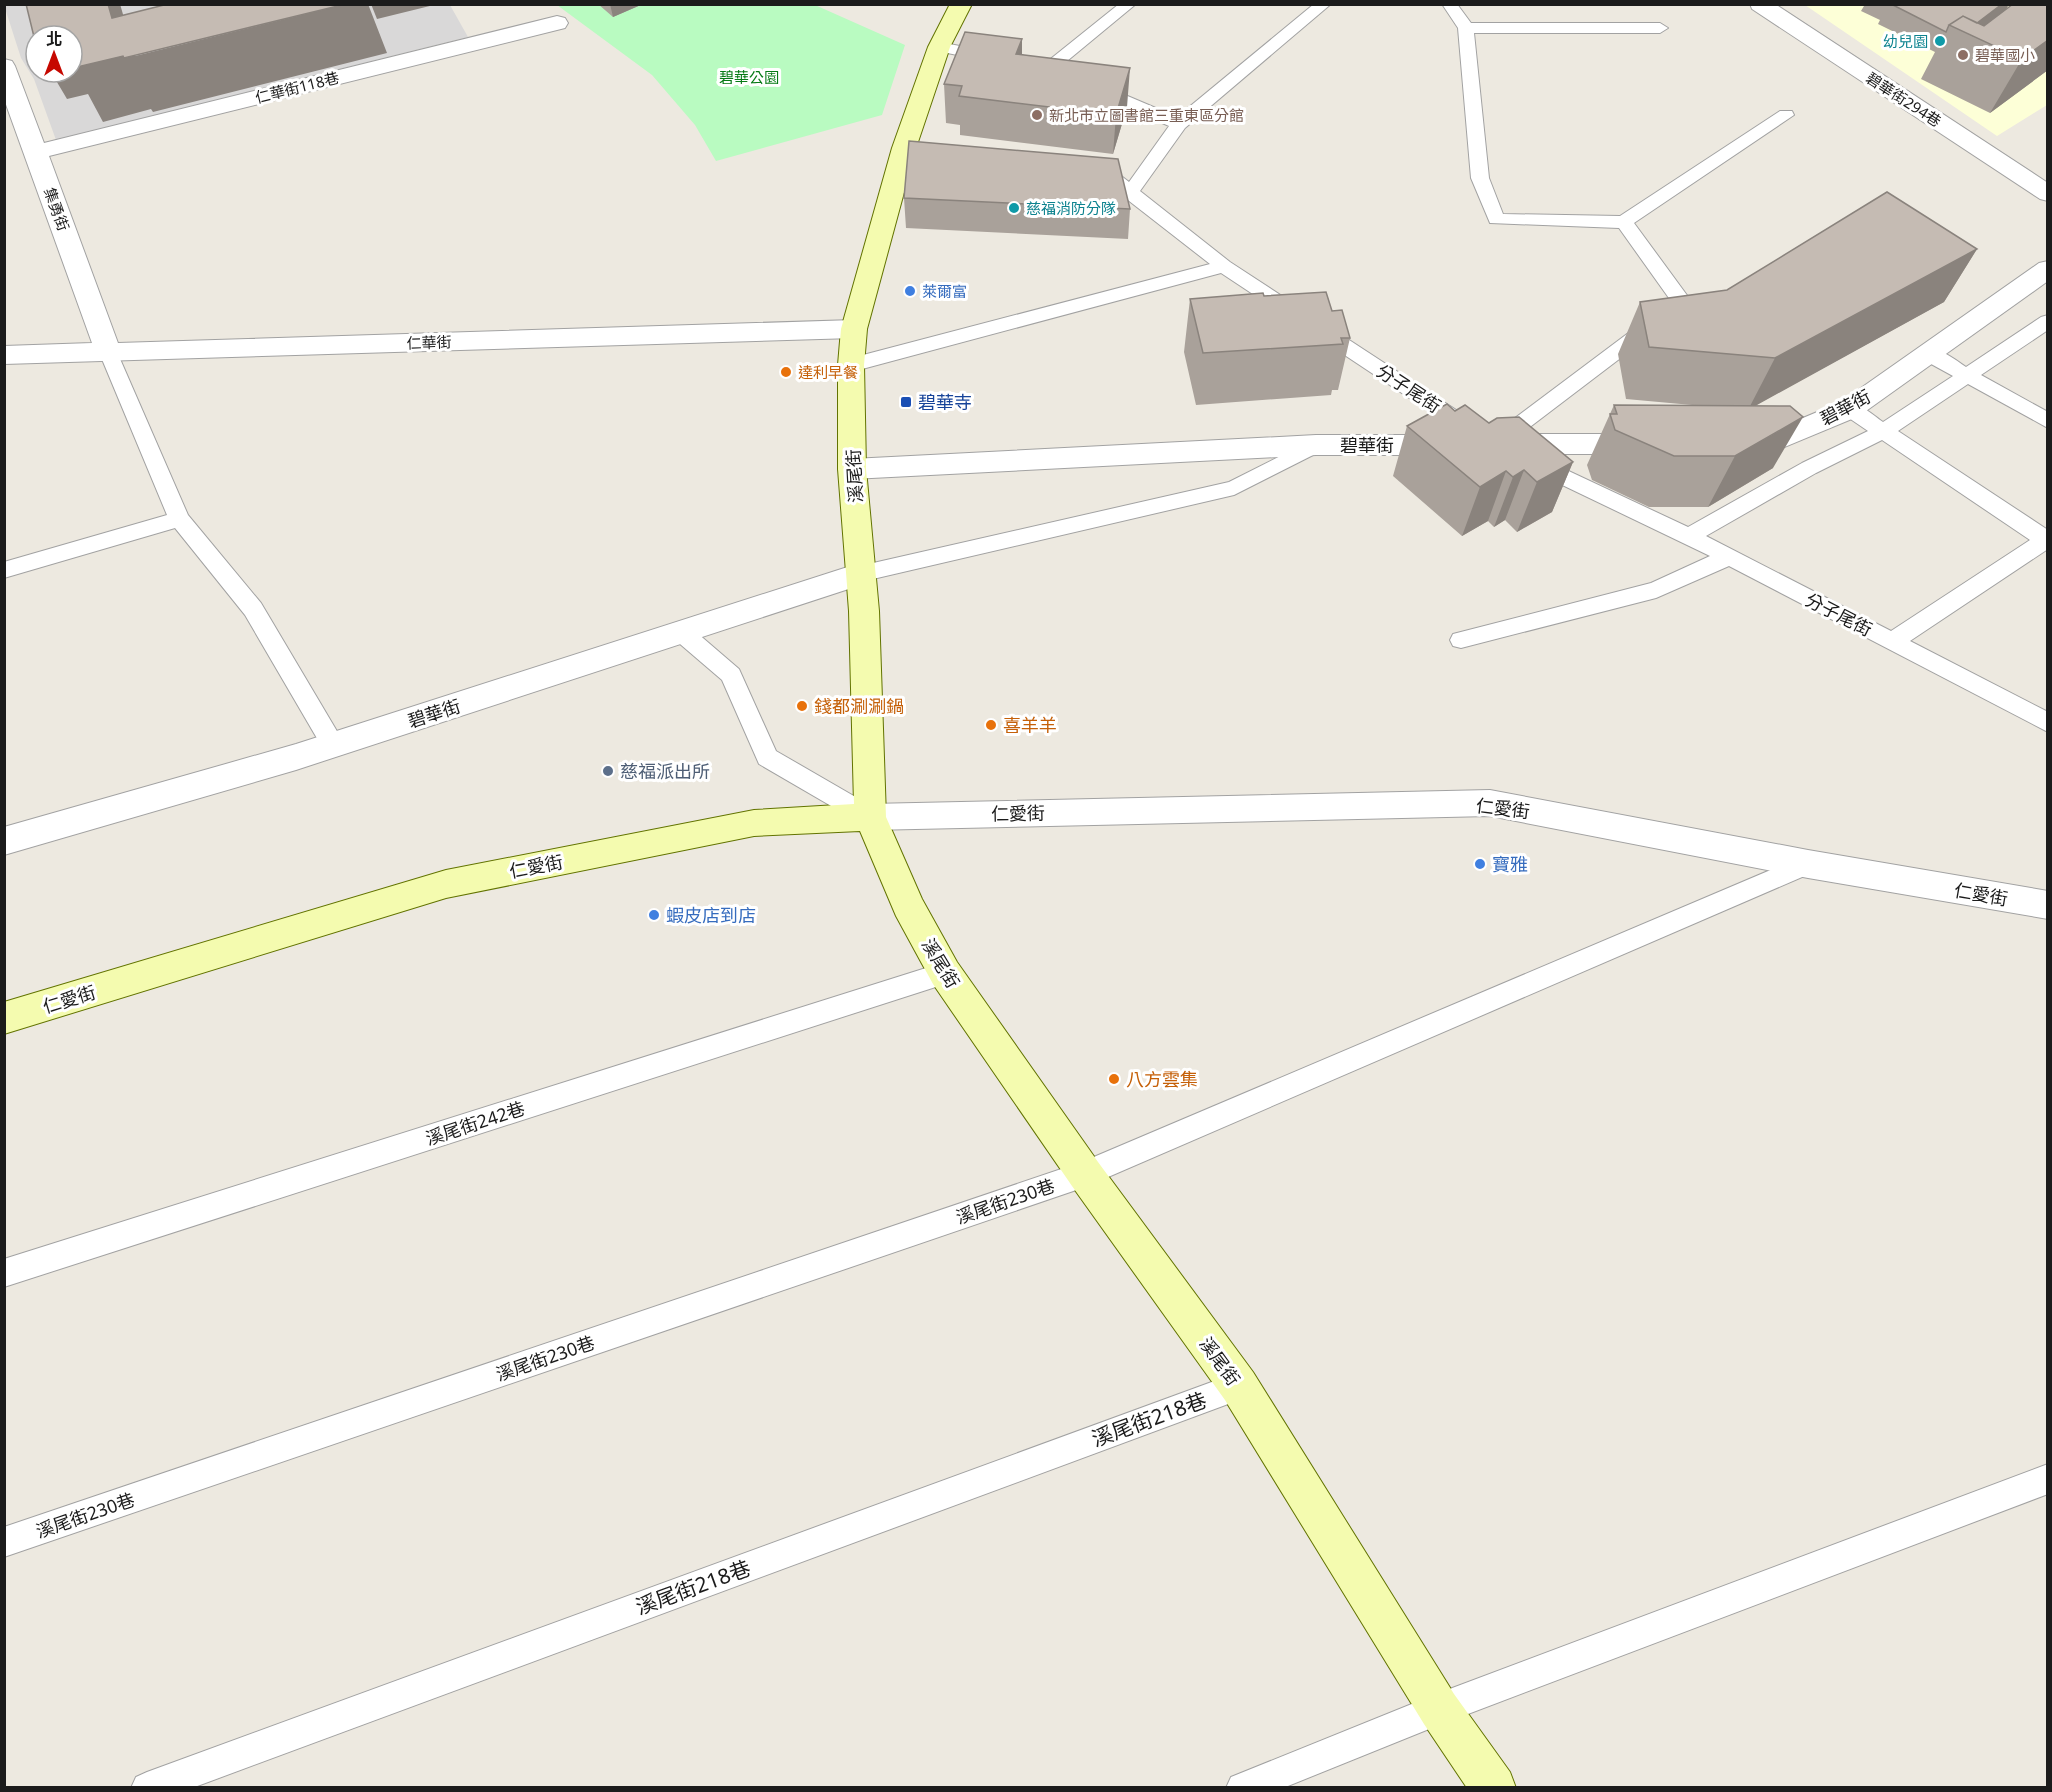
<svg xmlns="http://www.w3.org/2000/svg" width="2052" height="1792" font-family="'Noto Sans','Noto Sans TC',sans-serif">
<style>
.residential{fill:#d9d8d8;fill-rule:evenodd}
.education{fill:#fdffd7}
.park{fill:#b9fbc1}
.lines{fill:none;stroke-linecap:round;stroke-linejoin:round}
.lane-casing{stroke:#a2a2a2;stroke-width:2}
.street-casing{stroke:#a2a2a2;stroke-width:2}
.secondary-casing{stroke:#627301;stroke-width:2}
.lane{fill:#fff;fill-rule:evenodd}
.street{fill:#fff;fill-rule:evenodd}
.secondary{fill:#f4fbaf;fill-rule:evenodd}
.wall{fill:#a9a19a}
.shaded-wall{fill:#8a837d}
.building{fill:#c5bbb3;stroke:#8a837d;stroke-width:1.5}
.culture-dot{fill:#0f9aa8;stroke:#fff;stroke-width:2}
.education-dot{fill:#8d6e63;stroke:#fff;stroke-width:2}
.shop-dot{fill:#3f7fe0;stroke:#fff;stroke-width:2}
.food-dot{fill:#e8710a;stroke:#fff;stroke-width:2}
.transit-dot{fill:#1a4fb4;stroke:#fff;stroke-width:2}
.service-dot{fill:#5c6f8a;stroke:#fff;stroke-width:2}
.labels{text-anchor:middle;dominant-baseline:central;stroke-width:6;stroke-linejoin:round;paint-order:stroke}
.far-culture-label{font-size:15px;fill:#0d838f;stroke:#fff;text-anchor:end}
.far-education-label{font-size:15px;fill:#785e54;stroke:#fff;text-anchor:start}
.far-park-label{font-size:15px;fill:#077b16;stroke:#fff}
.far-street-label{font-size:15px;fill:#1b1b1b;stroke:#fff}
.far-shop-label{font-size:15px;fill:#366cbe;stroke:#fff;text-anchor:start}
.far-food-label{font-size:15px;fill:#c56008;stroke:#fff;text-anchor:start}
.street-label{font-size:18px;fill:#1b1b1b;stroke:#fff}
.transit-label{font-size:18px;fill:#164399;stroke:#fff;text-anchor:start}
.food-label{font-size:18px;fill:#c56008;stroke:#fff;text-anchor:start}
.service-label{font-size:18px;fill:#4e5e75;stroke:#fff;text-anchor:start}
.shop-label{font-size:18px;fill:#366cbe;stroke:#fff;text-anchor:start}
.near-street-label{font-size:21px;fill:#1b1b1b;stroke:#fff}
</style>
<rect width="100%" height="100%" fill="#ede9e0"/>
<path class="residential" d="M 4,5 L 450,5 L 468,37 L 56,140 L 34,79 L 21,58 ZM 36,36 L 72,36 L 72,72 L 36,72 Z"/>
<path class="education" d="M 1805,5 L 2047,5 L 2047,105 L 1997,136 Z"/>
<path class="park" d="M 557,5 L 815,5 L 905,45 L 882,115 L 716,161 L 695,125 L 652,75 Z"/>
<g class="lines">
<g class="lane-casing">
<path id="lane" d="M 1119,4 L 1136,4 L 1055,71 L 1043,71 L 1041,68 L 1043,65 Z
M 1314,4 L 1331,4 L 1185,128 L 1140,191 L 1230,262 L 1473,421 L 1476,426 L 1473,431 L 1466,433 L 1459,431 L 1221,273 L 851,372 L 844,370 L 841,365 L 844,360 L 1210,264 L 1124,197 L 1091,168 L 1094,164 L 1106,164 L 1129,182 L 1169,126 L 1092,92 L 1090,89 L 1098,84 L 1104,86 L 1177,117 Z
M 1442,4 L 1457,4 L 1471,23 L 1660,23 L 1668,28 L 1660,33 L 1474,33 L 1489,178 L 1503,214 L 1620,216 L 1780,111 L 1792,111 L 1794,115 L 1634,223 L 1689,298 L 1691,302 L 1689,306 L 1505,446 L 1498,448 L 1491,446 L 1488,441 L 1491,436 L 1671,301 L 1619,228 L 1490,223 L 1471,178 L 1458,28 Z
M 939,42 L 991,52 L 999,57 L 991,62 L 933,50 L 931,47 L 933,44 Z
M 2048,315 L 2048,330 L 1981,375 L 2048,412 L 2048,428 L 1968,384 L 1898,431 L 2048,530 L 2048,549 L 1910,641 L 2048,712 L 2048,732 L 1729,566 L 1656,598 L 1461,648 L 1453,646 L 1450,640 L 1453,634 L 1651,583 L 1710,556 L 1529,469 L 1526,464 L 1529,459 L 1536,457 L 1543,459 L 1688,527 L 1802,463 L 1868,431 L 1843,414 L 1840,409 L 1843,404 C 1858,400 1871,414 1883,422 L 1953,376 L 1922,359 L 1920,354 L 1922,349 C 1937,345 1954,359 1966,367 L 2041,317 ZM 1882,440 L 2030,540 L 1891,631 L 1706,536 L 1816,473 Z
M 108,346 L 115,347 L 117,352 L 188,515 L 261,603 L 341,738 L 344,745 L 341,752 L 333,754 L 325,752 L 245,615 L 175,528 L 4,578 L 4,562 L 167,515 L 99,352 L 101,347 Z
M 1316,438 L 1323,440 L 1326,445 L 1323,450 L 1234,495 L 860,582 L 853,580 L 850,574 L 853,568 L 860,566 L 1229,482 Z
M 681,624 L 689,626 L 739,669 L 776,751 L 878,810 L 882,817 L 878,824 L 870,827 L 862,824 L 759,764 L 722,680 L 673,638 L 670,632 L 673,626 Z
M 1808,854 L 1816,857 L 1820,864 L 1816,871 L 1085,1187 L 4,1557 L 4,1527 L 1082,1162 Z
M 945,962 L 954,965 L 957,973 L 954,981 L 945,984 L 4,1287 L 4,1259 Z
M 1239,1372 L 1249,1376 L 1253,1386 L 1249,1396 L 1239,1400 L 192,1788 L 131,1788 L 136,1777 L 147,1772 Z
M 2048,1464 L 2048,1494 L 1439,1725 L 1283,1788 L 1226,1788 L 1231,1777 L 1439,1693 Z"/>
</g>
<g class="street-casing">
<path id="street" d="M 1750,4 L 1775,4 L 2048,183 L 2048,201 L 2040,199 L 1752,9 Z
M 557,16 L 565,18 L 568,23 L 565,28 L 49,156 L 118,343 L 854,320 L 863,323 L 867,329 L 863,335 L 854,338 L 4,364 L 4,346 L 92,343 L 4,99 L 4,59 L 12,61 L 15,66 L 44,143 Z
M 2048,261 L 2048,281 L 1859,416 L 1770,453 L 1750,453 L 1740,450 L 1736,443 L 1740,436 L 1750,433 L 1767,433 L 1841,402 L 2039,263 Z
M 1507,434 L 1641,434 L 1651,437 L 1655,444 L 1651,451 L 1641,454 L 1507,454 L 1497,451 L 1493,444 L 1497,437 Z
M 1316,435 L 1446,435 L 1456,438 L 1460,445 L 1456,452 L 1446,455 L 1316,455 L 852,479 L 842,476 L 838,469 L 842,462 L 852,459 Z
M 860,563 L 870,566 L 874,574 L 870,582 L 296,770 L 4,855 L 4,827 L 296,744 Z
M 1490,790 L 1808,850 L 2048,891 L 2048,919 L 1808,878 L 1490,816 L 870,830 L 859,826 L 854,817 L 859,808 L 870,804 Z"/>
</g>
<g class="secondary-casing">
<path id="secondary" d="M 950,4 L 972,4 L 950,47 L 916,148 L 867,329 L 864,365 L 866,469 L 879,611 L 886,817 L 922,899 L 957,962 L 1098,1162 L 1253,1372 L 1454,1694 L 1510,1772 L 1516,1788 L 1467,1788 L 1424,1724 L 1225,1400 L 1072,1186 L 933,984 L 896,916 L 860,831 L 754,836 L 446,898 L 4,1034 L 4,1002 L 446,870 L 754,810 L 854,804 L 849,611 L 838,469 L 838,365 L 841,329 L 892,148 L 928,47 Z"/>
</g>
<use href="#lane" class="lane"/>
<use href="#street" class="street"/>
<use href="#secondary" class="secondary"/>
</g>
<path class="wall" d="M 598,4 L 643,4 L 613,17 Z
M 1861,4 L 2009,4 L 2005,10 L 2048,4 L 2048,70 L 1990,113 L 1921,79 L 1935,52 L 1878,24 L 1880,20 L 1861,11 L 1864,6 Z
M 1022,54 L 1127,107 L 1113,154 L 960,135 L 960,125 L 946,123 L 944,84 Z
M 904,198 L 1130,209 L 1128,239 L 906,228 Z
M 1977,249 L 1944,302 L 1754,406 L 1773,468 L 1708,507 L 1649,507 L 1592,480 L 1587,465 L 1614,405 L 1703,406 L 1626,399 L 1618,354 L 1640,302 L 1727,290 Z
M 1264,296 L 1332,311 L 1350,338 L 1338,390 L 1332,390 L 1331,395 L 1196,405 L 1184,352 L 1190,299 Z
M 1455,411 L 1489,423 L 1573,462 L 1552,512 L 1517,532 L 1505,520 L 1494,527 L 1488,521 L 1462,536 L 1393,476 L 1407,426 Z"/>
<path class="shaded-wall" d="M 108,4 L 120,4 L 135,56 L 346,4 L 368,4 L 387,53 L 153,112 L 151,109 L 103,122 L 88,94 L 67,99 L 51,72 L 72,72 L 72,52 L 112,18 Z
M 371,4 L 438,4 L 377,19 Z
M 610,4 L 643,4 L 613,17 Z
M 2002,4 L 2009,4 L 2002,17 L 1974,37 L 1964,32 Z
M 1022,39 L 1022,78 L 1016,54 Z
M 2048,40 L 2048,70 L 1990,113 L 2022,59 Z
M 1130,68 L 1127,107 L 1113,154 L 1116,115 Z
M 1977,249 L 1944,302 L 1748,410 L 1775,358 Z
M 1803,417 L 1773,468 L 1708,507 L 1735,456 Z
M 1573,462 L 1552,512 L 1517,532 L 1537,482 Z
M 1524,470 L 1505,520 L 1494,527 L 1513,477 Z
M 1506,471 L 1488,521 L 1462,536 L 1480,487 Z"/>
<path class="building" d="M 26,4 L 108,4 L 112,18 L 168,4 L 346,4 L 124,58 L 123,56 L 73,68 L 72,65 L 72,36 L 36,36 L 36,45 Z
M 1891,4 L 2002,4 L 1977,23 L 1963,16 L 1949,25 L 1946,32 Z
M 2013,4 L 2048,4 L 2048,40 L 2022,59 L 1949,25 L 1963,16 L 1984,26 Z
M 965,32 L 1022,39 L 1016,54 L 1130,68 L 1116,115 L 959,96 L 962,86 L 944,84 Z
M 909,141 L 1118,159 L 1130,209 L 904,198 Z
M 1887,192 L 1977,249 L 1775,358 L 1649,347 L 1640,302 L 1727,290 Z
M 1326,292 L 1332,311 L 1342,310 L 1350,338 L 1341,338 L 1343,344 L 1203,353 L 1190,299 L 1263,293 L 1264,296 Z
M 1447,404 L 1455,411 L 1465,405 L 1489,423 L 1497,418 L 1519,417 L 1573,462 L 1537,482 L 1524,470 L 1513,477 L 1506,471 L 1480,487 L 1407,426 Z
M 1614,405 L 1790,406 L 1803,417 L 1735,456 L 1674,456 L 1615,430 L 1610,414 L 1617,414 Z"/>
<g class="culture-dot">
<circle cx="1940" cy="41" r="6"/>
<circle cx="1014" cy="208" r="6"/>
</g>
<g class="education-dot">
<circle cx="1963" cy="55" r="6"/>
<circle cx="1037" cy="115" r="6"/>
</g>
<g class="shop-dot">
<circle cx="910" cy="291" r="6"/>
<circle cx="1480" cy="864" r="6"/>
<circle cx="654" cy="915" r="6"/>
</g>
<g class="food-dot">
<circle cx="786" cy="372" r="6"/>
<circle cx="802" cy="706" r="6"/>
<circle cx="991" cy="725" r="6"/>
<circle cx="1114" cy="1079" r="6"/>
</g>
<rect class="transit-dot" x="900" y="396" width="12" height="12" rx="3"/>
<circle class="service-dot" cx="608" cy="771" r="6"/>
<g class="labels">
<g class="far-culture-label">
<text x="1928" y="41">幼兒園</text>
<text x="1026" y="208" text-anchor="start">慈福消防分隊</text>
</g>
<g class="far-education-label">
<text x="1975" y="55">碧華國小</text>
<text x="1049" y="115">新北市立圖書館三重東區分館</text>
</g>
<g class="far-park-label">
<text x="749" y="77">碧華公園</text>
</g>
<g class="far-street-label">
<text transform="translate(297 87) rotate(-14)">仁華街118巷</text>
<text transform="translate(1904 99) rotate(33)">碧華街294巷</text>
<text transform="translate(57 209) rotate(70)">集勇街</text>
<text transform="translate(429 342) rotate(-2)">仁華街</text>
</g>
<g class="far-shop-label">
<text x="922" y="291">萊爾富</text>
</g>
<g class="far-food-label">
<text x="798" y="372">達利早餐</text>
</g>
<g class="street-label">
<text transform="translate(1409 388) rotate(33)">分子尾街</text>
<text transform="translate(1845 407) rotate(-28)">碧華街</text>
<text x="1367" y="445">碧華街</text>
<text transform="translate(854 476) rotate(-93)">溪尾街</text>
<text transform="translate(1839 614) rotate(27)">分子尾街</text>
<text transform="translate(434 713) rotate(-18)">碧華街</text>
<text transform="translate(1503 808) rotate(7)">仁愛街</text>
<text transform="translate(1018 813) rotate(-1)">仁愛街</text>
<text transform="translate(536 866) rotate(-11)">仁愛街</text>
<text transform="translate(1981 894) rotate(10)">仁愛街</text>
<text transform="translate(941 963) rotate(59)">溪尾街</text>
<text transform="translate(69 999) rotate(-17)">仁愛街</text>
<text transform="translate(475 1123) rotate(-18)">溪尾街242巷</text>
<text transform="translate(1005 1201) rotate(-19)">溪尾街230巷</text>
<text transform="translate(545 1358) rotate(-19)">溪尾街230巷</text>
<text transform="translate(1220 1361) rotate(54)">溪尾街</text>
<text transform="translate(85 1515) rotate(-19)">溪尾街230巷</text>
</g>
<g class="transit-label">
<text x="918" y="402">碧華寺</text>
</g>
<g class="food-label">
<text x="814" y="706">錢都涮涮鍋</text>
<text x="1003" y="725">喜羊羊</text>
<text x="1126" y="1079">八方雲集</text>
</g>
<g class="service-label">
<text x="620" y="771">慈福派出所</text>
</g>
<g class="shop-label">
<text x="1492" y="864">寶雅</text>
<text x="666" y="915">蝦皮店到店</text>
</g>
<g class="near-street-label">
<text transform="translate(1149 1419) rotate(-20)">溪尾街218巷</text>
<text transform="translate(693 1587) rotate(-20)">溪尾街218巷</text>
</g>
</g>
<rect width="2052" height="1792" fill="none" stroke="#1b1b1b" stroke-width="12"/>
<g transform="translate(54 54)"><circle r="28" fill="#ffffff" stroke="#a4a4a4" stroke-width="1.5"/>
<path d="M0-4.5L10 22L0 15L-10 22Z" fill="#c60800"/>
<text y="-9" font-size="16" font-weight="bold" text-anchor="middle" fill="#1b1b1b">北</text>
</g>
</svg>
